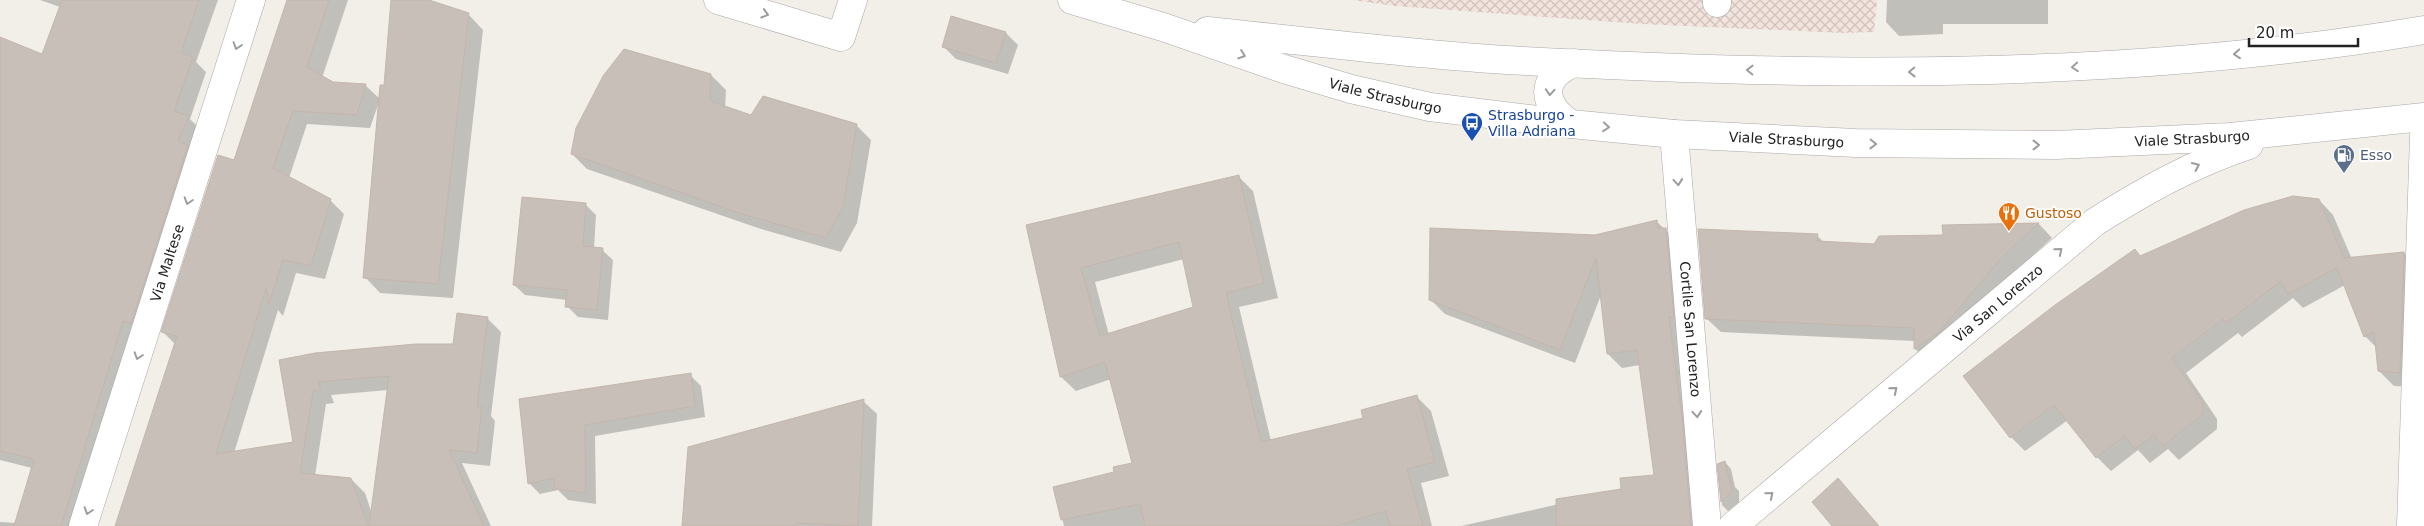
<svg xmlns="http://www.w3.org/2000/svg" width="2424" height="526" font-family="'DejaVu Sans',sans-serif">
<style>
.military{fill:url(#military-cross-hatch)}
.shadow{fill:#0003;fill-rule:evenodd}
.building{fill:#c7bfb8;stroke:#c4b6ab;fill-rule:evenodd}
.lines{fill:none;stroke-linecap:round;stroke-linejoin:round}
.minor-casing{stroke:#a9a9a9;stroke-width:29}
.minor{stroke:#fff;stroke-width:28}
.oneway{stroke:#9c9c9c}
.labels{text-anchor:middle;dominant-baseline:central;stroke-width:4;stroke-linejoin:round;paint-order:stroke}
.street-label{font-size:14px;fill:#222;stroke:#fff}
.transit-label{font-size:14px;fill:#164399;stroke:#fff;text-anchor:start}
.service-label{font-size:14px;fill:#4e5e75;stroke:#fff;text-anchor:start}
.food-label{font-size:14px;fill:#c56008;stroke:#fff;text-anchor:start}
</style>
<defs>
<pattern id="military-cross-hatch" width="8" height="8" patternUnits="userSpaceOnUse" patternTransform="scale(1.25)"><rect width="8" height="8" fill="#f3e3dd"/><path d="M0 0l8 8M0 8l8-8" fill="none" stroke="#d0c2bd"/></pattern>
</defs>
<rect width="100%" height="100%" fill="#f2efe9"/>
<path class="military" d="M 1352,0 L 1877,0 L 1874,32 L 1843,33 L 1642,24 L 1395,6 Z"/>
<path class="shadow" d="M 40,0 L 218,0 L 196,62 L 206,72 L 190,119 L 202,131 L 79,526 L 0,526 L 0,522 L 17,523 L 32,468 L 0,460 L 0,38 L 43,56 L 60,7 Z
M 288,0 L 348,0 L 322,78 L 332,84 L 365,85 L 380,99 L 385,86 L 393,0 L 425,0 L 468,14 L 483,30 L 453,298 L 380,293 L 365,277 L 379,102 L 370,128 L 307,124 L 289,178 L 330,200 L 344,214 L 325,279 L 296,273 L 283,316 L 278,310 L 234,453 L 294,443 L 280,361 L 454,345 L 487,318 L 501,332 L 491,416 L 495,421 L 490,466 L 462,463 L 491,526 L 116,526 L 175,344 L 163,332 L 234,161 ZM 388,390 L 372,514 L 365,493 L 351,479 L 315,476 L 326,404 L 334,403 L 331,395 Z
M 1887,0 L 2048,0 L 2048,24 L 1943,24 L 1943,34 L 1899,36 L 1886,22 Z
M 952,18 L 1006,33 L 1018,45 L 1008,74 L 956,59 L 944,47 Z
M 711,75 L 726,90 L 725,108 L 752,117 L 856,125 L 871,140 L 857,223 L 841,252 L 758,228 L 587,169 L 572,154 Z
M 1238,176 L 1253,191 L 1278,298 L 1239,307 L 1271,441 L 1365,419 L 1416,396 L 1431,411 L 1449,476 L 1421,483 L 1432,526 L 1064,526 L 1055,488 L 1116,473 L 1134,464 L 1111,379 L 1076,391 L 1061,377 L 1028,226 ZM 1184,259 L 1195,308 L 1109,335 L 1095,282 Z
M 2319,200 L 2333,215 L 2352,259 L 2404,253 L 2419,268 L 2415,387 L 2394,386 L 2379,371 L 2377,348 L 2365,336 L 2345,285 L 2303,308 L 2293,298 L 2242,337 L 2238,333 L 2186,373 L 2217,419 L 2217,429 L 2179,460 L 2168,449 L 2150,463 L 2138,450 L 2111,471 L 2097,457 L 2068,420 L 2025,451 L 2011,437 L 2135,250 L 2141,257 Z
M 585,204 L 596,215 L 594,249 L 602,250 L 613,260 L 608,320 L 578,317 L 567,306 L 567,300 L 525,295 L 514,285 Z
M 1656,221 L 1680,244 L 1704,526 L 1461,526 L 1622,490 L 1655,476 L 1640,365 L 1622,368 L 1608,354 L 1601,295 L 1575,363 L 1445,314 L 1431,300 L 1595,236 Z
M 2039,224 L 2052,238 L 2017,270 L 1929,362 L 1915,349 L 1915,341 L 1721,332 L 1706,318 L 1817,236 L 1824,242 L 1875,246 L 1944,236 L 1943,226 Z
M 690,375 L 701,386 L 705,417 L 595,436 L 596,504 L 568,500 L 558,490 L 540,494 L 529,483 L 520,400 Z
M 863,401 L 877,414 L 872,526 L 685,526 Z
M 1725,462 L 1731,469 L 1735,487 L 1739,491 L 1739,502 L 1728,511 L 1722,505 L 1719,465 Z"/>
<path class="building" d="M 62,0 L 199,0 L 181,53 L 193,57 L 174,111 L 189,116 L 178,141 L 188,145 L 131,324 L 123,321 L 61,526 L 14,526 L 34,459 L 0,451 L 0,37 L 42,54 Z
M 287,0 L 329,0 L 307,67 L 333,82 L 366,84 L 357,115 L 293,111 L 273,168 L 331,199 L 311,266 L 283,260 L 269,304 L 266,288 L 216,454 L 293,442 L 279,360 L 315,353 L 416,344 L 453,344 L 457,313 L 488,317 L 477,407 L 482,406 L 477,453 L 449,450 L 484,526 L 369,526 L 389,376 L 318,382 L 321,390 L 313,391 L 300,473 L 351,478 L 368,526 L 115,526 L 177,336 L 161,332 L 218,155 L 234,160 Z
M 391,0 L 429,0 L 469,13 L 438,284 L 363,278 L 380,85 L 384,85 Z
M 951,16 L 1006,32 L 996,63 L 942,47 Z
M 624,49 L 711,74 L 710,101 L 751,115 L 763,96 L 857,124 L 843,207 L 826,238 L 742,214 L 571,154 L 576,128 L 587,107 L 603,76 Z
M 1239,175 L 1264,283 L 1226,293 L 1261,442 L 1363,418 L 1361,410 L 1417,395 L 1435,462 L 1407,469 L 1423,526 L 1390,526 L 1386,511 L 1335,526 L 1145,526 L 1140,504 L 1061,520 L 1053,487 L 1114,472 L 1113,467 L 1132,463 L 1105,362 L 1060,377 L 1026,225 ZM 1179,242 L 1193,307 L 1100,336 L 1081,268 Z
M 2293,196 L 2319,199 L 2344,258 L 2404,252 L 2400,373 L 2378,371 L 2374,332 L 2364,337 L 2337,268 L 2288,294 L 2281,281 L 2226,323 L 2223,319 L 2172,358 L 2203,403 L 2203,414 L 2163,446 L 2154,435 L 2135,449 L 2124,436 L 2096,458 L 2054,405 L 2010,438 L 1963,376 L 2055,305 L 2135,249 L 2140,256 L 2244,210 Z
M 522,197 L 586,203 L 583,246 L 603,248 L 597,310 L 565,307 L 567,290 L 513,285 Z
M 1657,220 L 1658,228 L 1666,228 L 1674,318 L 1669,317 L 1682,417 L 1691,526 L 1556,526 L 1556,499 L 1621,489 L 1620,478 L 1654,475 L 1637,350 L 1607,354 L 1596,258 L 1560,350 L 1429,300 L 1430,228 L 1595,235 Z
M 2039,223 L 2003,256 L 1938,333 L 1914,349 L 1914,328 L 1705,319 L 1698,229 L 1818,234 L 1817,241 L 1874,244 L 1879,236 L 1943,235 L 1942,225 Z
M 691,373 L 695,406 L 585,425 L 586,493 L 555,489 L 554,478 L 528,484 L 519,399 Z
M 864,399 L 858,526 L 796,523 L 796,526 L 682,526 L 688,447 Z
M 1725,461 L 1732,491 L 1721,502 L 1717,464 Z
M 1838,478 L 1879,526 L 1832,526 L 1812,502 Z"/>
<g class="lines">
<g class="minor-casing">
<g id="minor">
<path d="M 718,0 L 841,37 L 853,0"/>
<path id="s1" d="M 1072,0 L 1163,27 L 1284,69 L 1351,89 L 1430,107 L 1571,124 L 1674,134 L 1856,143 L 2056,145 L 2230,137 L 2424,117"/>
<path d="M 1717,3 L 1717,0"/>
<path d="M 1207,31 C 1307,41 1406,54 1506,60 C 1812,77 2121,81 2424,30"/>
<path d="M 1571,124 C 1541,105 1539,78 1574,63"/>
<path id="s2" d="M 1674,134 L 1707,526"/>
<path id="s3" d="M 83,526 L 251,0"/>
<path id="s4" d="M 1733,526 L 2095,222 C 2146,190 2192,164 2249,145"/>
<path d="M 2411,526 L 2424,136"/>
</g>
</g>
<use href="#minor" class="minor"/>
</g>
<defs><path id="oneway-chevron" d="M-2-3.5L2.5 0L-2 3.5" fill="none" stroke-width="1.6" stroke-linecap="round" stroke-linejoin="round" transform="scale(1.25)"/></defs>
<g class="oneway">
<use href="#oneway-chevron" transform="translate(765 14) rotate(17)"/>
<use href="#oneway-chevron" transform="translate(237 46) rotate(108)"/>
<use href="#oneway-chevron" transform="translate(2237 54) rotate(175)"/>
<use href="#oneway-chevron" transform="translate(1242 55) rotate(19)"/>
<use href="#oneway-chevron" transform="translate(2075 67) rotate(176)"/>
<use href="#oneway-chevron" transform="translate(1750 70) rotate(-179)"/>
<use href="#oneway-chevron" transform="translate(1912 72) rotate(179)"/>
<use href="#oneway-chevron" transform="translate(1550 92) rotate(94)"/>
<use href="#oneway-chevron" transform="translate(1606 127) rotate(5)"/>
<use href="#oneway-chevron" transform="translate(1873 144) rotate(1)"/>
<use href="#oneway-chevron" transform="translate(2036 145)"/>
<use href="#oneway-chevron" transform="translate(2196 166) rotate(-24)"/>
<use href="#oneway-chevron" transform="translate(1678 182) rotate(85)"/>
<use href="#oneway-chevron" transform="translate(188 201) rotate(108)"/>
<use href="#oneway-chevron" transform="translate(2059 251) rotate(-39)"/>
<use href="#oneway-chevron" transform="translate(138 356) rotate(108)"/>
<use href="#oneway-chevron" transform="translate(1894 390) rotate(-40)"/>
<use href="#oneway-chevron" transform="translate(1697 414) rotate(85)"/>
<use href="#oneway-chevron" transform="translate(1770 495) rotate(-40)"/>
<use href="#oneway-chevron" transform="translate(88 511) rotate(108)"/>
</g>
<defs>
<g id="bus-pin" transform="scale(1.125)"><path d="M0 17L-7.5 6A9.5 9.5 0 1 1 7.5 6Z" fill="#1a4fb4" stroke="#fff"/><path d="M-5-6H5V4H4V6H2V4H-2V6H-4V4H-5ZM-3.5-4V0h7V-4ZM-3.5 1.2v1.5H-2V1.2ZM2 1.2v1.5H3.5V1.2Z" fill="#fff"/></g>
<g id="fuel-pin" transform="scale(1.125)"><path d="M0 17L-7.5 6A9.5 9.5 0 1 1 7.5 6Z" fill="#5c6f8a" stroke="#fff"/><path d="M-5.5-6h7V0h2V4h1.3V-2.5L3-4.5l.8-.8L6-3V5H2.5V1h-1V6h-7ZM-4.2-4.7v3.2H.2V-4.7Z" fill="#fff"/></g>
<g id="restaurant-pin" transform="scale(1.125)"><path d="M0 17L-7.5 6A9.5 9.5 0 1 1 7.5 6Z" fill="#e8710a" stroke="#fff"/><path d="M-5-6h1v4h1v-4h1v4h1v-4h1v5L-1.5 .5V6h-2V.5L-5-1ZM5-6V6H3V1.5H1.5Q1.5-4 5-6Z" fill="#fff"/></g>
</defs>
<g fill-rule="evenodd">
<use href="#bus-pin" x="1472" y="123"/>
<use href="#fuel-pin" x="2344" y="155"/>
<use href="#restaurant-pin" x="2009" y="213"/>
</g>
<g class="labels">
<g class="street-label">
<text stroke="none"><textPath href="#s1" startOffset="328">Viale Strasburgo</textPath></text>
<text stroke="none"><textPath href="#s1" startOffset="1138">Viale Strasburgo</textPath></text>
<text stroke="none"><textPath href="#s1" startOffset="732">Viale Strasburgo</textPath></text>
<text stroke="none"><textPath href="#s3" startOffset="276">Via Maltese</textPath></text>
<text stroke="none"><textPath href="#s4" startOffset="346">Via San Lorenzo</textPath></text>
<text stroke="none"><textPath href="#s2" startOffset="196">Cortile San Lorenzo</textPath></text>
</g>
<g class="transit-label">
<text x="1488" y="115">Strasburgo -<tspan x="1488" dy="16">Villa Adriana</tspan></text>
</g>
<g class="service-label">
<text x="2360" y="155">Esso</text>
</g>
<g class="food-label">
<text x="2025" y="213">Gustoso</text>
</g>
</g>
<path d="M2249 38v8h109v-8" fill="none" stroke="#222222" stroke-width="2.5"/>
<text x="2256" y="38" font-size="15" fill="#222222" stroke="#ffffff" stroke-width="4" paint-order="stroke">20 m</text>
</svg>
